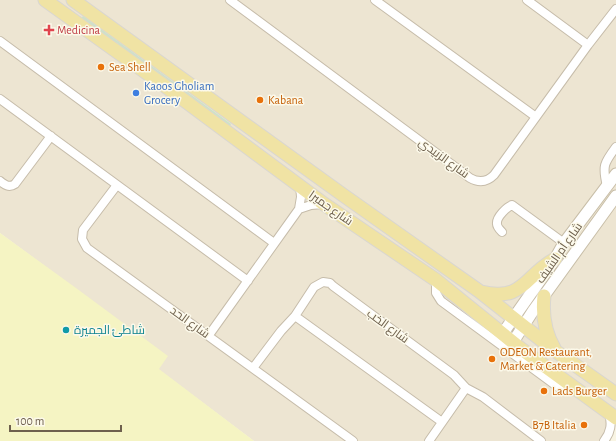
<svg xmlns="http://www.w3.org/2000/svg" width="616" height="441" font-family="'Alegreya Sans',Cairo,sans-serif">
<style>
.residential{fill:#ede5d2}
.green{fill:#cbe5c5}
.sand{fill:#f5f4c3}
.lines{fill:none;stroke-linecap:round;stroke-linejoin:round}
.street-casing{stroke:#c6bcaa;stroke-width:10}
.secondary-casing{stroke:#c8bea8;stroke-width:13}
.primary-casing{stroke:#d9d6d1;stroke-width:15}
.street{stroke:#fff;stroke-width:8}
.secondary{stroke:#fff;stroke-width:11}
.primary{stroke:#f0e3a4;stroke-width:13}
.health-dot{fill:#e0444e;stroke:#fcf9ea;stroke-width:1.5}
.food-dot{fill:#e8710a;stroke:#fcf9ea;stroke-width:1.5}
.shop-dot{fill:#3f7fe0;stroke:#fcf9ea;stroke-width:1.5}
.culture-dot{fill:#0f9aa8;stroke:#fcf9ea;stroke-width:1.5}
.labels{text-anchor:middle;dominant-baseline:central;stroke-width:3;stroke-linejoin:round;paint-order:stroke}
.health-label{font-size:12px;fill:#be3a42;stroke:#fcf9ea;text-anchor:start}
.food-label{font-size:12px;fill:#c56008;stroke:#fcf9ea;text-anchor:start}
.shop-label{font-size:12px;fill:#366cbe;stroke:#fcf9ea;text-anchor:start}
.street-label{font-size:12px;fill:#6e604d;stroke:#fcf9ea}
.culture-label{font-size:12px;fill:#0d838f;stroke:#fcf9ea;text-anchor:start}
</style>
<rect width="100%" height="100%" fill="#f9f5e4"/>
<path class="residential" d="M 0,0 L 616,0 L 616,424 L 604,441 L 254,441 L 158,369 L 167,356 L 0,233 Z"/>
<path class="green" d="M 83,16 L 231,124 L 229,128 L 81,19 Z"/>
<path class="sand" d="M 0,233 L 76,288 L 168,356 L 159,369 L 254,441 L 0,441 Z"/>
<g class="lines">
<g class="street-casing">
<path id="street" d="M 230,0 L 470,178 C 479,183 487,182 494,175 L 588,45 L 616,9
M 375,0 L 536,117
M 527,0 L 588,45
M 0,41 L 274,243
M 0,99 L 248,281
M 0,181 C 5,185 9,188 15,184 L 51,136
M 117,185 L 83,230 L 82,239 L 87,248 L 353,441
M 607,186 C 602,166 604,163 616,147
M 299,209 L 311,205 L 323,204
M 502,232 C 500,230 497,227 497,224 C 496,217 507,207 512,205 L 564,243
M 436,280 L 436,293 L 441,301 L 558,387 L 565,389 L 573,386
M 295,316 L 442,422
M 209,335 L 299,209 L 301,197 L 300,185
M 253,368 L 281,331 L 295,316 L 314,287 L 323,282 L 330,283 L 333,286 L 454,375 L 466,388 L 483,397 L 541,441
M 429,441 L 466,388
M 604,441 C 611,432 612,424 609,413"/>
</g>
<g class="secondary-casing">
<path id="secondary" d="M 503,333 L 555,259 L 564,243 L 616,174
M 513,342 L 533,311 L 616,196"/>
</g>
<g class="primary-casing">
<path id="primary" d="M 45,0 L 169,89 L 324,204 L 436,280 L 520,348 L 616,418
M 73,0 L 343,195 L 479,291 L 554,350 L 616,394
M 481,292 C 524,302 524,276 555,259
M 544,296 C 542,315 544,331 554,348"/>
</g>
<use href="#street" class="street"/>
<use href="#secondary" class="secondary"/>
<use href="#primary" class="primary"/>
</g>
<path class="health-dot" d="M47 24h4v4h4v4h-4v4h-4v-4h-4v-4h4z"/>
<g class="food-dot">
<circle cx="101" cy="67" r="4"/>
<circle cx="260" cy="100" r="4"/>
<circle cx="492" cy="359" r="4"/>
<circle cx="544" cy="391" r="4"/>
<circle cx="584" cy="425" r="4"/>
</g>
<circle class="shop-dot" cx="136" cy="93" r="4"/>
<circle class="culture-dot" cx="66" cy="330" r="4"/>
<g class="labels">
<g class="health-label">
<text x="57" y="30">Medicina</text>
</g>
<g class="food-label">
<text x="109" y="67">Sea Shell</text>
<text x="268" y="100">Kabana</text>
<text x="500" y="352">ODEON Restaurant,<tspan x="500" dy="14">Market &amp; Catering</tspan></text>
<text x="552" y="391">Lads Burger</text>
<text x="576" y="425" text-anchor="end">B7B Italia</text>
</g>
<g class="shop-label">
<text x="144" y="86">Kaoos Gholiam<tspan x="144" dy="14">Grocery</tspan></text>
</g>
<g class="street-label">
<text transform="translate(444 158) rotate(36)">شارع الزبيدي</text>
<text transform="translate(331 208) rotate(35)">شارع جميرا</text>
<text transform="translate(559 253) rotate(-55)">شارع أم الشيف</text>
<text transform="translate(190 322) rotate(36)">شارع الحد</text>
<text transform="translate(388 326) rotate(36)">شارع الخب</text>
</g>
<g class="culture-label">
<text x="74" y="330">شاطئ الجميرة</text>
</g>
</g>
<path d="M10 425v6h111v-6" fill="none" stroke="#6e604d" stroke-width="2"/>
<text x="16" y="425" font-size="12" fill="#6e604d" stroke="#fcf9ea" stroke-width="3" paint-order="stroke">100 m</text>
</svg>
